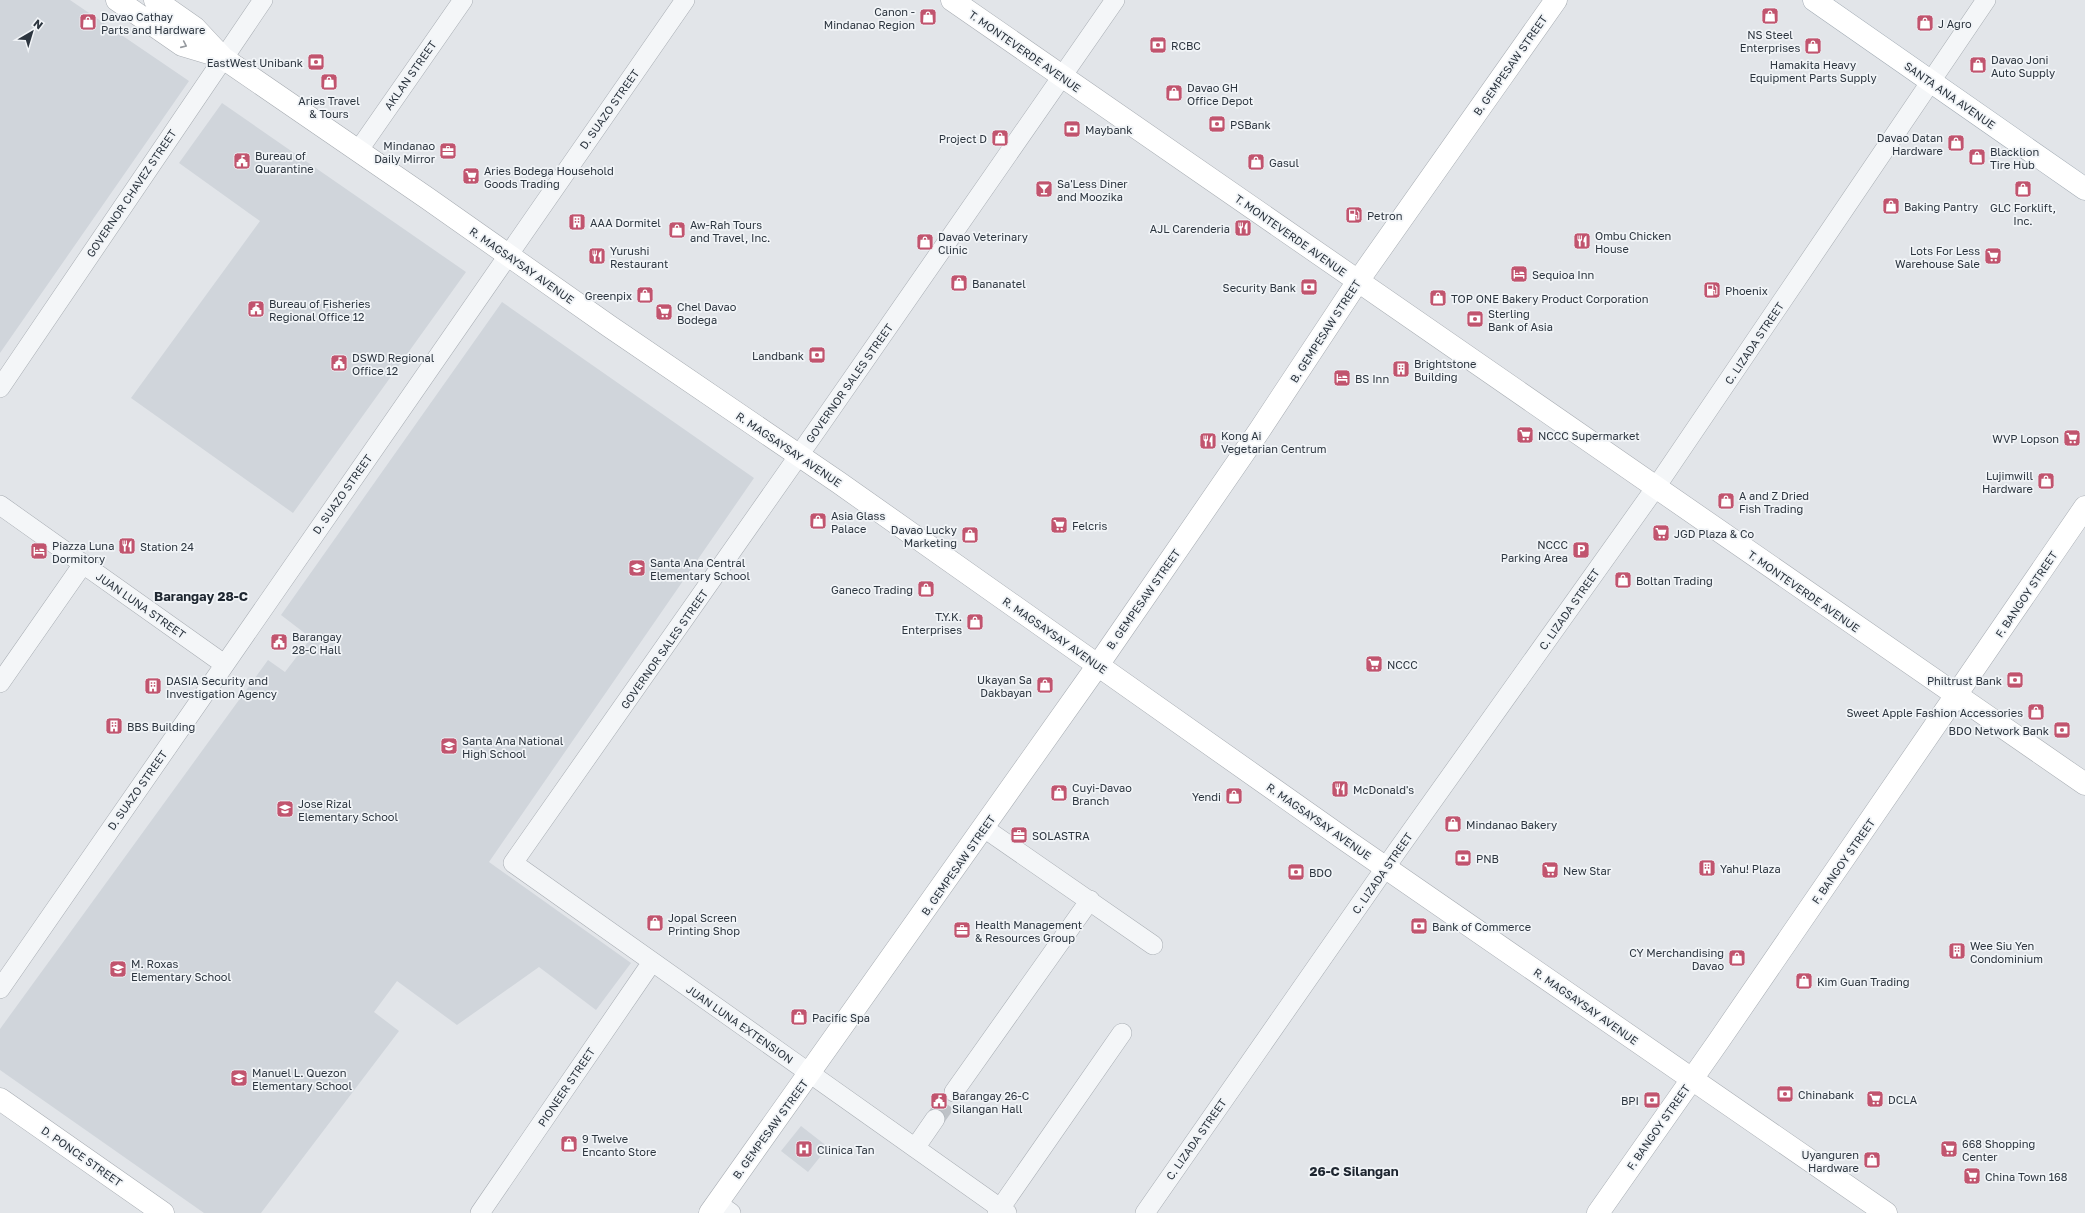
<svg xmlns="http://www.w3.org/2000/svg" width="2085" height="1213" font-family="'Golos Text',sans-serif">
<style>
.built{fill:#d0d5db}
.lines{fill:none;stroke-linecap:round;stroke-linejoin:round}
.street-tunnel{stroke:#bec2c7;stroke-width:19;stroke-dasharray:19 10;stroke-linecap:butt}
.street-casing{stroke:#a8adb3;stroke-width:20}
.secondary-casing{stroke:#a8adb3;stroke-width:23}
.primary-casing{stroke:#a2abb4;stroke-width:23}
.street{stroke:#f4f6f8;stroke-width:19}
.secondary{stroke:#fff;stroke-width:22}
.primary{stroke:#fff;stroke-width:22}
.oneway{stroke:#969a9f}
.labels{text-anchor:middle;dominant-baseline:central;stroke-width:3.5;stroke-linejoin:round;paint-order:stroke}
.poi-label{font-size:11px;fill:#2c353f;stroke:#f1f4f7;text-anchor:start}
.street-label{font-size:11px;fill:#2c353f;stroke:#f1f4f7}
.quarter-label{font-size:13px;font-weight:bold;fill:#1e2630;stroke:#f1f4f7}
</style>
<rect width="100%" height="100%" fill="#e2e5e9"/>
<path class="built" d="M 0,0 L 70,0 L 189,81 L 0,353 Z
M 222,103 L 466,272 L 293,513 L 131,398 L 260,221 L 179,163 Z
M 502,302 L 754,478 L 489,862 L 631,963 L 596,1010 L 539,967 L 457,1025 L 397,981 L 374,1012 L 399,1031 L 261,1213 L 204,1213 L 0,1070 L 0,1029 L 268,660 L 285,672 L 311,638 L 281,615 Z
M 801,1126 L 828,1147 L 808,1172 L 781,1151 Z"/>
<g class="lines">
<path class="street-tunnel" d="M 935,1119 L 954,1092"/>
<g class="street-casing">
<path id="street" d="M 358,151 L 463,0
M 0,388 L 263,0
M 0,505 L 224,664
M 0,683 L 83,564
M 984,828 L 1153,945
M 0,989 L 685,0
M 954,1092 L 1090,900
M 915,1148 L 935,1119
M 717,1203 L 731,1213
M 480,1213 L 652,962
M 997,1213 L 1122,1033
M 1007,1213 L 513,863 L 818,428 L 1115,0
M 1145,1213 L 1397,851 L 1656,487 L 1986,0"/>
</g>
<g class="secondary-casing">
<path id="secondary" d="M 117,0 L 182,45 L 222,57
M 155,0 L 195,28 L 223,58 L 427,198 L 609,326 L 838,482 L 1347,841 L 1886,1213
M 952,0 L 2085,784
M 0,1099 L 163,1213
M 710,1213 L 1098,665 L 1259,431 L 1358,281 L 1556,0
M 1598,1213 L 1718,1042 L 2085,507"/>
</g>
<g class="primary-casing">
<path id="primary" d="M 1814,0 L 2085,189"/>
</g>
<use href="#street" class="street"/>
<use href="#secondary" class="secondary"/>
<use href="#primary" class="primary"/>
</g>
<defs><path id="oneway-chevron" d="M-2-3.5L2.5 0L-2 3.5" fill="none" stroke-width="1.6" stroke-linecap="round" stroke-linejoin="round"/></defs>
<use class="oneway" href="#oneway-chevron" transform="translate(184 45) rotate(24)"/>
<defs>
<g id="shop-square" transform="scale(0.9)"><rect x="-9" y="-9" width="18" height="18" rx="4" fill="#c1546e" stroke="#f1f4f7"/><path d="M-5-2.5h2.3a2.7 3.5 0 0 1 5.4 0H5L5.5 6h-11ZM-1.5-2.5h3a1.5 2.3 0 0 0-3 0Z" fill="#fff"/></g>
<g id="bank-square" transform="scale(0.9)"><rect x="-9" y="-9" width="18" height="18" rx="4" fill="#c1546e" stroke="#f1f4f7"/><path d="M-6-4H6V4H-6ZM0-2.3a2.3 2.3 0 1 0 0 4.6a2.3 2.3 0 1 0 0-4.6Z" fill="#fff"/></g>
<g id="office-square" transform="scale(0.9)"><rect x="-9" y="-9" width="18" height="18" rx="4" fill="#c1546e" stroke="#f1f4f7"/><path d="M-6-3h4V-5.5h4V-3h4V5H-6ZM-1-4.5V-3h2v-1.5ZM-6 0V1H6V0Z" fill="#fff"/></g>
<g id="civic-square" transform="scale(0.9)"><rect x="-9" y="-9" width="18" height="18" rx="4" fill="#c1546e" stroke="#f1f4f7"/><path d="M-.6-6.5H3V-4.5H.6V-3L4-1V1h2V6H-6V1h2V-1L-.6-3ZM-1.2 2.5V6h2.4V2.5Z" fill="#fff"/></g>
<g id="supermarket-square" transform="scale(0.9)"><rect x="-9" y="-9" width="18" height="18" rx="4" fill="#c1546e" stroke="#f1f4f7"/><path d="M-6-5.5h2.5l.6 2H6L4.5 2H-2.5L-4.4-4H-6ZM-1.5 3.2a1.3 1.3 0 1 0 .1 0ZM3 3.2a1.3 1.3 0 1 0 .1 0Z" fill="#fff"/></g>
<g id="bar-square" transform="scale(0.9)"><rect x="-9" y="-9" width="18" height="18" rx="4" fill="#c1546e" stroke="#f1f4f7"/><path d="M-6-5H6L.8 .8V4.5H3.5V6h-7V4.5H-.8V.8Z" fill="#fff"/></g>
<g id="fuel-square" transform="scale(0.9)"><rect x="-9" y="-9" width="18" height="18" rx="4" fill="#c1546e" stroke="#f1f4f7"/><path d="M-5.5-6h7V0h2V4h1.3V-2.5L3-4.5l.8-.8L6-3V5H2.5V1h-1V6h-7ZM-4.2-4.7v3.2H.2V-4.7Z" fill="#fff"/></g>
<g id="building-square" transform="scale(0.9)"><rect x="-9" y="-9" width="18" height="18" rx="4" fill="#c1546e" stroke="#f1f4f7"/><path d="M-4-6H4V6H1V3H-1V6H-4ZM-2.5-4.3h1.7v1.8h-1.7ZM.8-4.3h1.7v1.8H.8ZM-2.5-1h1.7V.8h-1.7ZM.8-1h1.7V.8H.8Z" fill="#fff"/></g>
<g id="restaurant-square" transform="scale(0.9)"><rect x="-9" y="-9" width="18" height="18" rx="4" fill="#c1546e" stroke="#f1f4f7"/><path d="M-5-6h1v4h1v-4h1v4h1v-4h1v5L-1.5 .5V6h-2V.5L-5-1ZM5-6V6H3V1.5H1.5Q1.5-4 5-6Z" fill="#fff"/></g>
<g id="hotel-square" transform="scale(0.9)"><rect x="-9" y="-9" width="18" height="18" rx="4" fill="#c1546e" stroke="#f1f4f7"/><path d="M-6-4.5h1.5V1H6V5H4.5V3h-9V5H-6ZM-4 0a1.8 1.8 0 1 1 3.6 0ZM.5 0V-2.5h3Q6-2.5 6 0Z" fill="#fff"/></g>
<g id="parking-square" transform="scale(0.9)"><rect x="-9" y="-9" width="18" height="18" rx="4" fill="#c1546e" stroke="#f1f4f7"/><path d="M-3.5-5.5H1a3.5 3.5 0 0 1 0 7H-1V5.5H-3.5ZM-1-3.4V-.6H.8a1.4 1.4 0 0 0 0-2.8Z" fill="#fff"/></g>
<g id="school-square" transform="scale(0.9)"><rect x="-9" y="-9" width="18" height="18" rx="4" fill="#c1546e" stroke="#f1f4f7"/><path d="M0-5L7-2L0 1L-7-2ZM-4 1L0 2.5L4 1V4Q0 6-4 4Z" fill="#fff"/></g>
<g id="hospital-square" transform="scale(0.9)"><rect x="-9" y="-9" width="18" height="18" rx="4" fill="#c1546e" stroke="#f1f4f7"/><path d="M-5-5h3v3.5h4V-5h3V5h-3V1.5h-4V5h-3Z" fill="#fff"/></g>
</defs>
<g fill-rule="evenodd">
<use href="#shop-square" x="1770" y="16"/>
<use href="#shop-square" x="928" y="17"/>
<use href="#shop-square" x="88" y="22"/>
<use href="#shop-square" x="1925" y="23"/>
<use href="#bank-square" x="1158" y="45"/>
<use href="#shop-square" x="1813" y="46"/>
<use href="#bank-square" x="316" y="62"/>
<use href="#shop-square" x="1978" y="65"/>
<use href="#shop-square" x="329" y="82"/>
<use href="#shop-square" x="1174" y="93"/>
<use href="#bank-square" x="1217" y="124"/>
<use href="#bank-square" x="1072" y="129"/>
<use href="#shop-square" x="1000" y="138"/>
<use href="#shop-square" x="1956" y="143"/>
<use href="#office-square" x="448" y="151"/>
<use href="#shop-square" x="1977" y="157"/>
<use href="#civic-square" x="242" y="161"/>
<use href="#shop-square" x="1256" y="162"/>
<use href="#supermarket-square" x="471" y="176"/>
<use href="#bar-square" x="1044" y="189"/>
<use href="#shop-square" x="2023" y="189"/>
<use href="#shop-square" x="1891" y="206"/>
<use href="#fuel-square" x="1354" y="215"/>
<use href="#building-square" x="577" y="222"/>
<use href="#restaurant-square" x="1243" y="228"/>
<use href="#shop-square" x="677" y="230"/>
<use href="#restaurant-square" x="1582" y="241"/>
<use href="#shop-square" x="925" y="242"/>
<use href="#restaurant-square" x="597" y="256"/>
<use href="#supermarket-square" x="1993" y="256"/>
<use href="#hotel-square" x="1519" y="274"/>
<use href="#shop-square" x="959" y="283"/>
<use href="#bank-square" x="1309" y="287"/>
<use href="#fuel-square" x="1712" y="290"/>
<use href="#shop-square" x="645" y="295"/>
<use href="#shop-square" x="1438" y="298"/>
<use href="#civic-square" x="256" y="309"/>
<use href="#supermarket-square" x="664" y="312"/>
<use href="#bank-square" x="1475" y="319"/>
<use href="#bank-square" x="817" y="355"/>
<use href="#civic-square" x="339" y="363"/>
<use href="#building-square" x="1401" y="369"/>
<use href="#hotel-square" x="1342" y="378"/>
<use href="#supermarket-square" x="1525" y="435"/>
<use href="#supermarket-square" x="2072" y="438"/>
<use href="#restaurant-square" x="1208" y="441"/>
<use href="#shop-square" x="2046" y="481"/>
<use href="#shop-square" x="1726" y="501"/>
<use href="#shop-square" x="818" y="521"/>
<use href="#supermarket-square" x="1059" y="525"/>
<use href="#supermarket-square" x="1661" y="533"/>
<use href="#shop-square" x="970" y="535"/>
<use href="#restaurant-square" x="127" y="546"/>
<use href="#parking-square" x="1581" y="550"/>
<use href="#hotel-square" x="39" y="551"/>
<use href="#school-square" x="637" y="568"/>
<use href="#shop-square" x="1623" y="580"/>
<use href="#shop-square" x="926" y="589"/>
<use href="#shop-square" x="975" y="622"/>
<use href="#civic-square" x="279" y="642"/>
<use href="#supermarket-square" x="1374" y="664"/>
<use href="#bank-square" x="2015" y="680"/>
<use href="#shop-square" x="1045" y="685"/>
<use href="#building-square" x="153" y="686"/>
<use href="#shop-square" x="2036" y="712"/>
<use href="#building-square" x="114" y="726"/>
<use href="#bank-square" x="2062" y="730"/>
<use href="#school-square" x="449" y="746"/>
<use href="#restaurant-square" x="1340" y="789"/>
<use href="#shop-square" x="1059" y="793"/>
<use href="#shop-square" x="1234" y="796"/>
<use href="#school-square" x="285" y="809"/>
<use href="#shop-square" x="1453" y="824"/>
<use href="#office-square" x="1019" y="835"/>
<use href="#bank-square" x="1463" y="858"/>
<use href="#building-square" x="1707" y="868"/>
<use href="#supermarket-square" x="1550" y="870"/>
<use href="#bank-square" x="1296" y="872"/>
<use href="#shop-square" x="655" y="923"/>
<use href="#bank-square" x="1419" y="926"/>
<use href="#office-square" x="962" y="930"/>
<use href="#building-square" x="1957" y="951"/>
<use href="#shop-square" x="1737" y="958"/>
<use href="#school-square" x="118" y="969"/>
<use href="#shop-square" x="1804" y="981"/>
<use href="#shop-square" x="799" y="1017"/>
<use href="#school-square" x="239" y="1078"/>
<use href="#bank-square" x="1785" y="1094"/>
<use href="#supermarket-square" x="1875" y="1099"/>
<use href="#bank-square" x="1652" y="1100"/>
<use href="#civic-square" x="939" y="1101"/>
<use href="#shop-square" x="569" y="1144"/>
<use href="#hospital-square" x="804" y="1149"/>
<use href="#supermarket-square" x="1949" y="1149"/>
<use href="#shop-square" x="1872" y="1160"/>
<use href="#supermarket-square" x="1972" y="1176"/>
</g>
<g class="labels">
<g class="poi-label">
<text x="915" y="11" text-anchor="end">Canon -<tspan x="915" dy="13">Mindanao Region</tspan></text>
<text x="101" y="16">Davao Cathay<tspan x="101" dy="13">Parts and Hardware</tspan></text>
<text x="1938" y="23">J Agro</text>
<text x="1770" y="34" text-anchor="middle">NS Steel<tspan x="1770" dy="13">Enterprises</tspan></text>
<text x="1171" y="45">RCBC</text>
<text x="1991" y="59">Davao Joni<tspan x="1991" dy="13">Auto Supply</tspan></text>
<text x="303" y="62" text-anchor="end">EastWest Unibank</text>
<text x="1813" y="64" text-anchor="middle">Hamakita Heavy<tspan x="1813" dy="13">Equipment Parts Supply</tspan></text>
<text x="1187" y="87">Davao GH<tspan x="1187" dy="13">Office Depot</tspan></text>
<text x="329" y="100" text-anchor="middle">Aries Travel<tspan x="329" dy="13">&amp; Tours</tspan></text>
<text x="1230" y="124">PSBank</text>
<text x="1085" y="129">Maybank</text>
<text x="1943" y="137" text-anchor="end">Davao Datan<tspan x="1943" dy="13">Hardware</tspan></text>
<text x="987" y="138" text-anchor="end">Project D</text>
<text x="435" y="145" text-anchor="end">Mindanao<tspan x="435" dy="13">Daily Mirror</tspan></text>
<text x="1990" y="151">Blacklion<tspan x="1990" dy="13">Tire Hub</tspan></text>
<text x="255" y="155">Bureau of<tspan x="255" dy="13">Quarantine</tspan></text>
<text x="1269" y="162">Gasul</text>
<text x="484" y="170">Aries Bodega Household<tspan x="484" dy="13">Goods Trading</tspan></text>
<text x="1057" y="183">Sa'Less Diner<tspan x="1057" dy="13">and Moozika</tspan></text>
<text x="1904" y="206">Baking Pantry</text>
<text x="2023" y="207" text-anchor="middle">GLC Forklift,<tspan x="2023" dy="13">Inc.</tspan></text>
<text x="1367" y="215">Petron</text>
<text x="590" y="222">AAA Dormitel</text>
<text x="690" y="224">Aw-Rah Tours<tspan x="690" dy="13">and Travel, Inc.</tspan></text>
<text x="1230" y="228" text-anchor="end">AJL Carenderia</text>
<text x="1595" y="235">Ombu Chicken<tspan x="1595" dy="13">House</tspan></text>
<text x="938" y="236">Davao Veterinary<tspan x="938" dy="13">Clinic</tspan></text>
<text x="610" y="250">Yurushi<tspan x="610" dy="13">Restaurant</tspan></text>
<text x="1980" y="250" text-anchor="end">Lots For Less<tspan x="1980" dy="13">Warehouse Sale</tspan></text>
<text x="1532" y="274">Sequioa Inn</text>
<text x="972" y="283">Bananatel</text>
<text x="1296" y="287" text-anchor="end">Security Bank</text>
<text x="1725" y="290">Phoenix</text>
<text x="632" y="295" text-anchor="end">Greenpix</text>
<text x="1451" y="298">TOP ONE Bakery Product Corporation</text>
<text x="269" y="303">Bureau of Fisheries<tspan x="269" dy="13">Regional Office 12</tspan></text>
<text x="677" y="306">Chel Davao<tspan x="677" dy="13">Bodega</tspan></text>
<text x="1488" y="313">Sterling<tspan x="1488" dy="13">Bank of Asia</tspan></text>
<text x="804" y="355" text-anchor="end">Landbank</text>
<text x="352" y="357">DSWD Regional<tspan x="352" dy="13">Office 12</tspan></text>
<text x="1414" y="363">Brightstone<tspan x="1414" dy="13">Building</tspan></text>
<text x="1355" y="378">BS Inn</text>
<text x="1221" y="435">Kong Ai<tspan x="1221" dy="13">Vegetarian Centrum</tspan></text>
<text x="1538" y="435">NCCC Supermarket</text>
<text x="2059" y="438" text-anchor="end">WVP Lopson</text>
<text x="2033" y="475" text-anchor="end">Lujimwill<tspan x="2033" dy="13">Hardware</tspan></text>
<text x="1739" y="495">A and Z Dried<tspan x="1739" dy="13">Fish Trading</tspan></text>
<text x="831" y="515">Asia Glass<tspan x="831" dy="13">Palace</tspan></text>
<text x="1072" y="525">Felcris</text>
<text x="957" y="529" text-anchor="end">Davao Lucky<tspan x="957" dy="13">Marketing</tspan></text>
<text x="1674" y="533">JGD Plaza &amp; Co</text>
<text x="1568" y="544" text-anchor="end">NCCC<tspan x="1568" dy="13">Parking Area</tspan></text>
<text x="52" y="545">Piazza Luna<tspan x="52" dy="13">Dormitory</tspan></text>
<text x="140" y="546">Station 24</text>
<text x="650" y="562">Santa Ana Central<tspan x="650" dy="13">Elementary School</tspan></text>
<text x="1636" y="580">Boltan Trading</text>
<text x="913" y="589" text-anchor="end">Ganeco Trading</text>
<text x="962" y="616" text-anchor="end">T.Y.K.<tspan x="962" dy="13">Enterprises</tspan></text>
<text x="292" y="636">Barangay<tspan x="292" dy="13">28-C Hall</tspan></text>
<text x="1387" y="664">NCCC</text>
<text x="1032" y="679" text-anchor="end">Ukayan Sa<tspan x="1032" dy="13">Dakbayan</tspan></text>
<text x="166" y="680">DASIA Security and<tspan x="166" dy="13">Investigation Agency</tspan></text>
<text x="2002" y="680" text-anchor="end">Philtrust Bank</text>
<text x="2023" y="712" text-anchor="end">Sweet Apple Fashion Accessories</text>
<text x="127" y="726">BBS Building</text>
<text x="2049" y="730" text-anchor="end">BDO Network Bank</text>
<text x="462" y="740">Santa Ana National<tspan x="462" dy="13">High School</tspan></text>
<text x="1072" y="787">Cuyi-Davao<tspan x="1072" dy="13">Branch</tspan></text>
<text x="1353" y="789">McDonald's</text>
<text x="1221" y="796" text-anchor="end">Yendi</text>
<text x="298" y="803">Jose Rizal<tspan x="298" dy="13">Elementary School</tspan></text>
<text x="1466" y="824">Mindanao Bakery</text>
<text x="1032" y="835">SOLASTRA</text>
<text x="1476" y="858">PNB</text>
<text x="1720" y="868">Yahu! Plaza</text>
<text x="1563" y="870">New Star</text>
<text x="1309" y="872">BDO</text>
<text x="668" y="917">Jopal Screen<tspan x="668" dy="13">Printing Shop</tspan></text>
<text x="975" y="924">Health Management<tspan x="975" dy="13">&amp; Resources Group</tspan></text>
<text x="1432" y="926">Bank of Commerce</text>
<text x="1970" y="945">Wee Siu Yen<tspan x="1970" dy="13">Condominium</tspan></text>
<text x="1724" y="952" text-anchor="end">CY Merchandising<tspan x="1724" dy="13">Davao</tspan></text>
<text x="131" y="963">M. Roxas<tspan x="131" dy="13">Elementary School</tspan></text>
<text x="1817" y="981">Kim Guan Trading</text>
<text x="812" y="1017">Pacific Spa</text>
<text x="252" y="1072">Manuel L. Quezon<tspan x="252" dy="13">Elementary School</tspan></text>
<text x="1798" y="1094">Chinabank</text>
<text x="952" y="1095">Barangay 26-C<tspan x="952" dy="13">Silangan Hall</tspan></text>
<text x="1888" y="1099">DCLA</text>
<text x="1639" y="1100" text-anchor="end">BPI</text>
<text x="582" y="1138">9 Twelve<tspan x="582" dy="13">Encanto Store</tspan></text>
<text x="1962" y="1143">668 Shopping<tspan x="1962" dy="13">Center</tspan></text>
<text x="817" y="1149">Clinica Tan</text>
<text x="1859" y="1154" text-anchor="end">Uyanguren<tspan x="1859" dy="13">Hardware</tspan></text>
<text x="1985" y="1176">China Town 168</text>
</g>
<g class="street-label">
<text transform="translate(1025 51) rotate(35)">T. MONTEVERDE AVENUE</text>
<text transform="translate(1510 65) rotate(-55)">B. GEMPESAW STREET</text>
<text transform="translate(410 75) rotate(-55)">AKLAN STREET</text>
<text transform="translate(1950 95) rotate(35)">SANTA ANA AVENUE</text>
<text transform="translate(609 109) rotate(-55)">D. SUAZO STREET</text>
<text transform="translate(131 193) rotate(-56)">GOVERNOR CHAVEZ STREET</text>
<text transform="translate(1291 235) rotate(35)">T. MONTEVERDE AVENUE</text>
<text transform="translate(522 265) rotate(35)">R. MAGSAYSAY AVENUE</text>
<text transform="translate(1325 331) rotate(-57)">B. GEMPESAW STREET</text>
<text transform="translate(1754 343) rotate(-56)">C. LIZADA STREET</text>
<text transform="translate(849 383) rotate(-55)">GOVERNOR SALES STREET</text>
<text transform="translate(789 449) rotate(34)">R. MAGSAYSAY AVENUE</text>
<text transform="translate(342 494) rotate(-55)">D. SUAZO STREET</text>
<text transform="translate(1804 591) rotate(35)">T. MONTEVERDE AVENUE</text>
<text transform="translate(2026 594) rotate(-56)">F. BANGOY STREET</text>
<text transform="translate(1143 599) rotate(-55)">B. GEMPESAW STREET</text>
<text transform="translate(141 605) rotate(35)">JUAN LUNA STREET</text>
<text transform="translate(1569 609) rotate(-55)">C. LIZADA STREET</text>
<text transform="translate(1055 635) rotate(35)">R. MAGSAYSAY AVENUE</text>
<text transform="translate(664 649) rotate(-55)">GOVERNOR SALES STREET</text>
<text transform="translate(137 790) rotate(-55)">D. SUAZO STREET</text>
<text transform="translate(1319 821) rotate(35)">R. MAGSAYSAY AVENUE</text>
<text transform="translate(1843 861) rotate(-55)">F. BANGOY STREET</text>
<text transform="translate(958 865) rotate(-55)">B. GEMPESAW STREET</text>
<text transform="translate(1382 873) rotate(-55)">C. LIZADA STREET</text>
<text transform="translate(1586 1006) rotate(35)">R. MAGSAYSAY AVENUE</text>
<text transform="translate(740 1024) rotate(35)">JUAN LUNA EXTENSION</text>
<text transform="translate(566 1087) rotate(-56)">PIONEER STREET</text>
<text transform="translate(1658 1127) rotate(-55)">F. BANGOY STREET</text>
<text transform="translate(770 1129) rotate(-54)">B. GEMPESAW STREET</text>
<text transform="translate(1196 1139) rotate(-55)">C. LIZADA STREET</text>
<text transform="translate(82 1156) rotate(35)">D. PONCE STREET</text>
</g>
<g class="quarter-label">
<text x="201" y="596">Barangay 28-C</text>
<text x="1354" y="1171">26-C Silangan</text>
</g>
</g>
<g transform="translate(32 32) rotate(38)" stroke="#f1f4f7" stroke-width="3" paint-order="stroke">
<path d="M0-3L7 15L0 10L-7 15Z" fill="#2c353f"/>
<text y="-6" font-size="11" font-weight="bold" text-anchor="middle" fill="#2c353f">N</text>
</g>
</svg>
